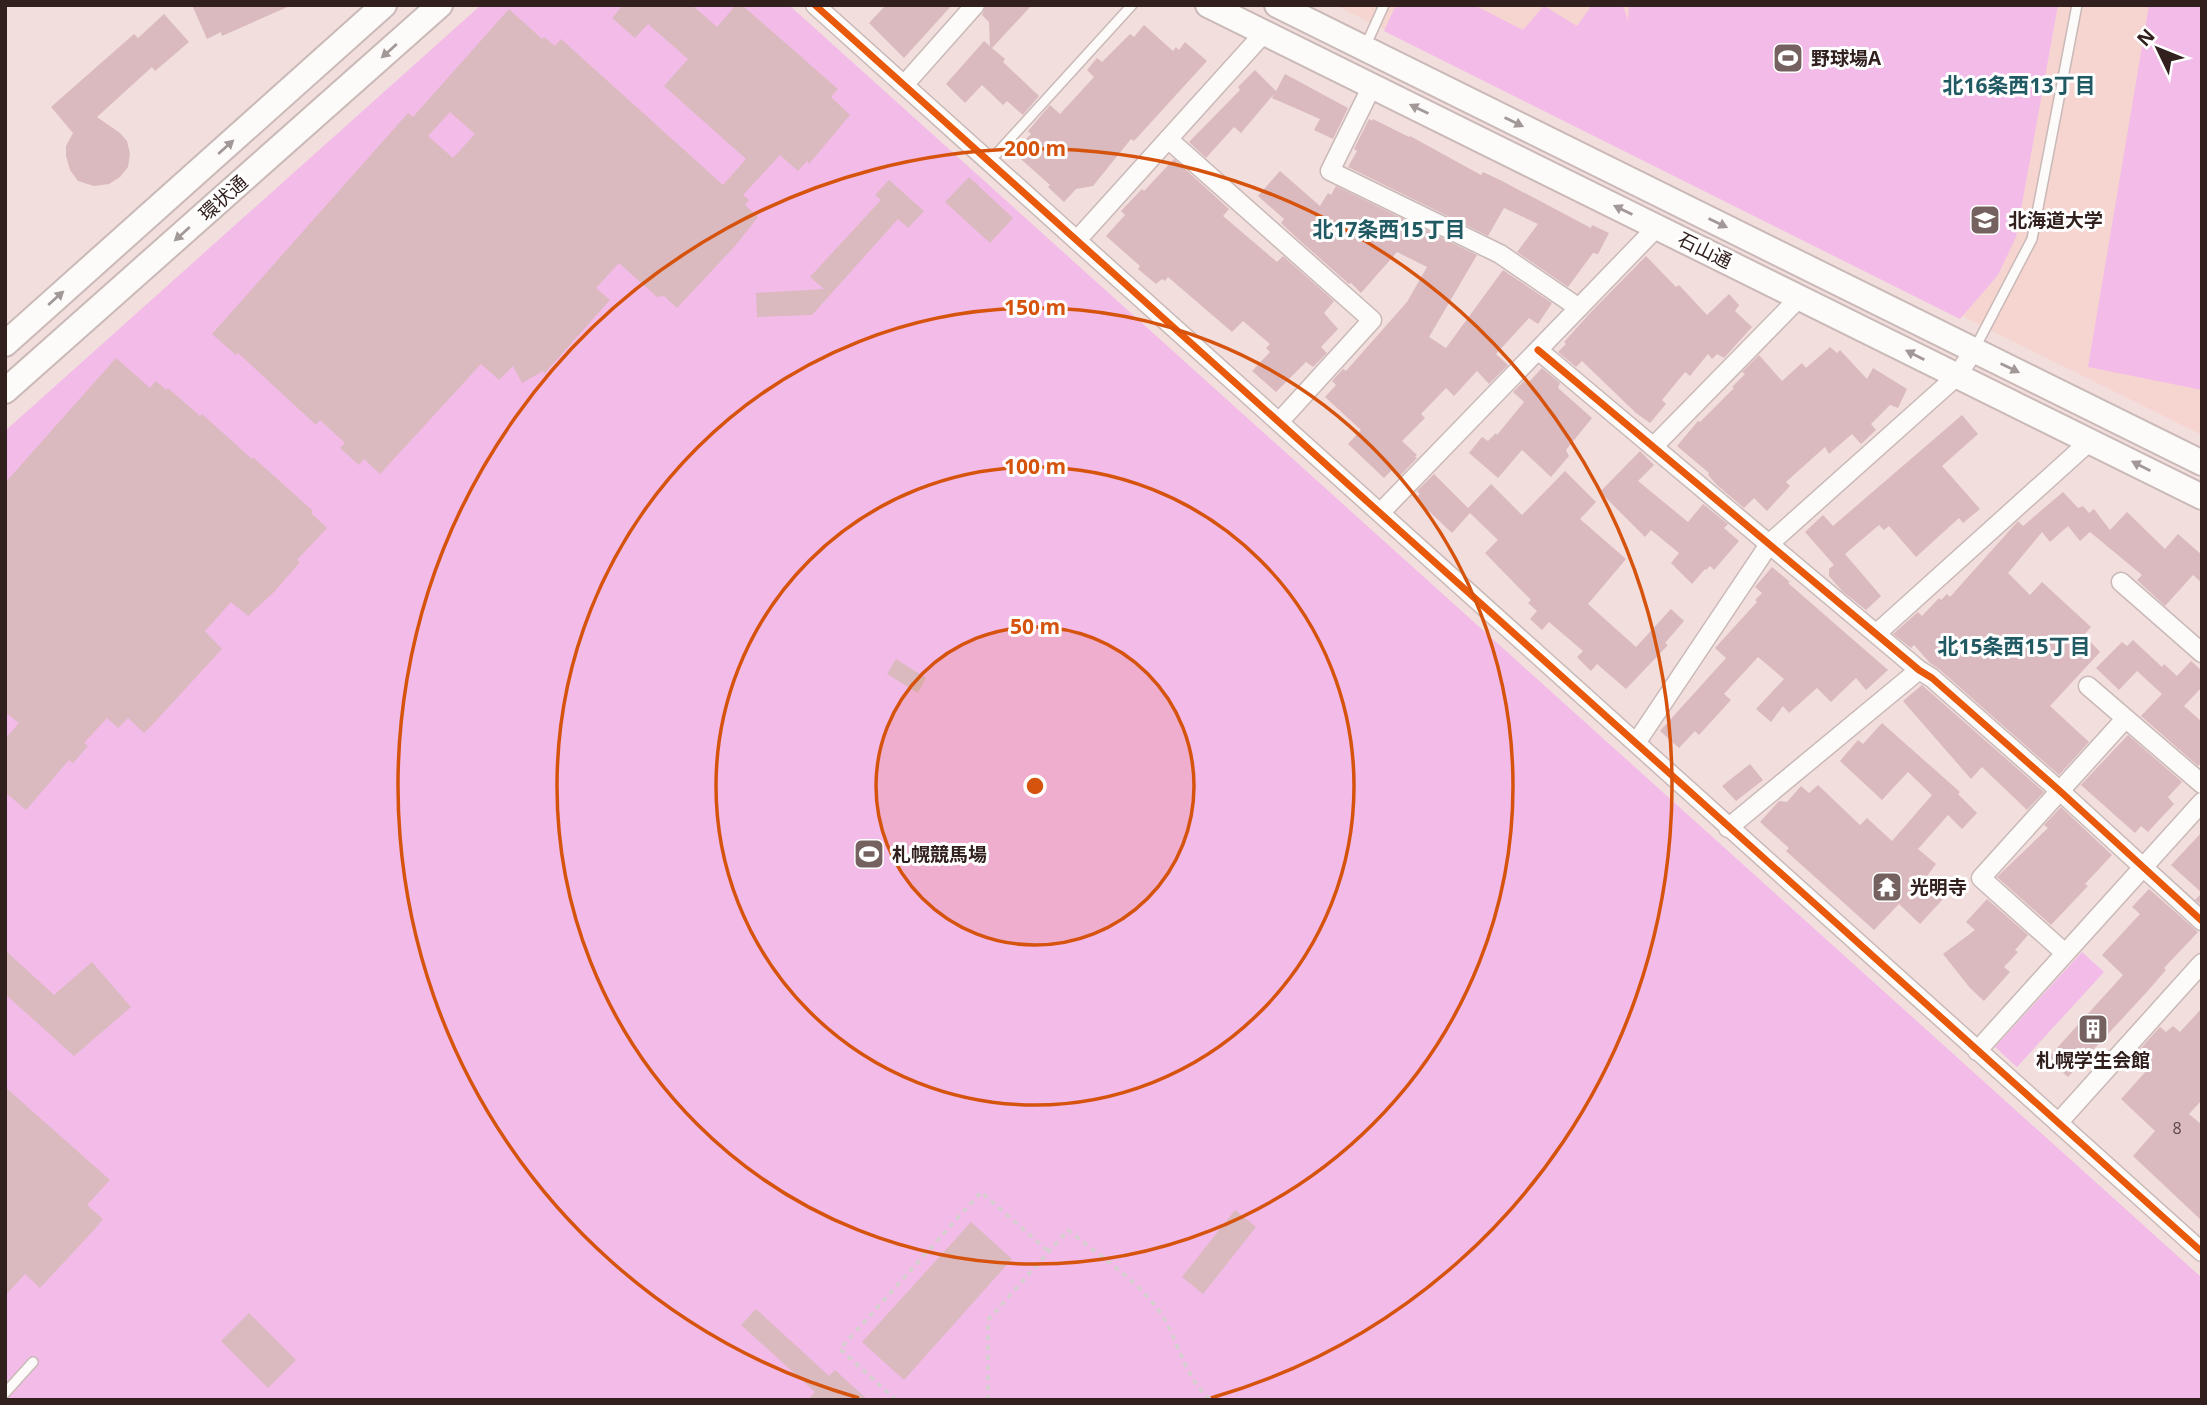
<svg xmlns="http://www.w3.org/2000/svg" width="2207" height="1405" font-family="'Open Sans','Noto Sans JP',sans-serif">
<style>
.built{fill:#f6d5d0}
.green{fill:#f3bbe8}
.building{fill:#dababe;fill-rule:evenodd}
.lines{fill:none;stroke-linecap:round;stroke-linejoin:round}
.lane-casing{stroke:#c9b9b7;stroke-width:12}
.street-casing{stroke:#c9b9b7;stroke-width:21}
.secondary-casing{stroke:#c9b9b7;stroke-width:28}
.path{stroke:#d4cece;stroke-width:3.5;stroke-dasharray:5 5;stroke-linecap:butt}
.lane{stroke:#fdfafa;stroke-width:9}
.street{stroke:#fdfafa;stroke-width:18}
.secondary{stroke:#fdfafa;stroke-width:24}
.cycleway-casing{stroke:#fff;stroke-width:11}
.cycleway{stroke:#e8590c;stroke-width:7}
.oneway{fill:#a19897}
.ring{fill:none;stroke:#d6530e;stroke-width:3.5}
.labels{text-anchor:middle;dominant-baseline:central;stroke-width:6;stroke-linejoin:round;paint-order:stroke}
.number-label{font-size:16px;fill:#5b4646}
.poi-label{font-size:19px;font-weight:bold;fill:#31201e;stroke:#fff;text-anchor:start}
.street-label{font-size:19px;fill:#31201e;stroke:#fff}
.neighbourhood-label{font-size:21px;font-weight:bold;fill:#215a62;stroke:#fff}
.centre{fill:#d6530e;stroke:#fff;stroke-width:3.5}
.ring-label{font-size:21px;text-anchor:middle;font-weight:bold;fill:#d6530e;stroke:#fff;stroke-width:6;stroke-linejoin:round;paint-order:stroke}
</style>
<rect width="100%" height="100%" fill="#f2dedc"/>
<path class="built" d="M 1335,5 L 2202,5 L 2202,435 Z"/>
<path class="green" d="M 481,5 L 789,5 L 2202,1278 L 2202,1400 L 5,1400 L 5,431 Z
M 1396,5 L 1474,5 L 1523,30 L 1544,6 L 1577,26 L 1592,5 L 1623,5 L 1628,21 L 1629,5 L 2058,5 L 2016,237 L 1998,275 L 1960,319 L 1384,31 Z
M 2149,5 L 2202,5 L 2202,390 L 2088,367 Z
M 2082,952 L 2104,972 L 2017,1067 L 1995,1047 Z"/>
<path class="building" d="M 192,5 L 292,5 L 222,36 L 221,32 L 207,39 Z
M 623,5 L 692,5 L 717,27 L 736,5 L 742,5 L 838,89 L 831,97 L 850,115 L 809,164 L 807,161 L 798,171 L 780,155 L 743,195 L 749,200 L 745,205 L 758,217 L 735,246 L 677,308 L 664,296 L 657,297 L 619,263 L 596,288 L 610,300 L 544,374 L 543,371 L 522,383 L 513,366 L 499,380 L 481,364 L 380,474 L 364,459 L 359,465 L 340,448 L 345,443 L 320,420 L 316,425 L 238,353 L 236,355 L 212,334 L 408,113 L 413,117 L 509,9 L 542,39 L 544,37 L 555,46 L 561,39 L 723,185 L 746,159 L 664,86 L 688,59 L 648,24 L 635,38 L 612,18 ZM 450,112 L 475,134 L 453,158 L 428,136 Z
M 886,5 L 952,5 L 904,58 L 869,23 Z
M 986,5 L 1032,5 L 992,48 L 1005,59 L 1003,62 L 1039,96 L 1023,115 L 1007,101 L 1003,105 L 982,85 L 965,103 L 946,84 L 984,41 L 990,46 L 989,22 L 982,15 Z
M 164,14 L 189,42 L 155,71 L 152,67 L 97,117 L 120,133 L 127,141 L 130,154 L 128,167 L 120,177 L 109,184 L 94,186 L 78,181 L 70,170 L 66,156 L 66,146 L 73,133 L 51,107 L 134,34 L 138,38 Z
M 1144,25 L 1173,51 L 1176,47 L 1179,50 L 1185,42 L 1207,61 L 1134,141 L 1131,139 L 1093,186 L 1076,189 L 1064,202 L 1048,187 L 1050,185 L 1013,152 L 1031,134 L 1028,131 L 1050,105 L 1060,114 L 1094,77 L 1087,70 L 1097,58 L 1102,62 L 1130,34 L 1134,37 Z
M 1255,70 L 1276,91 L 1285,74 L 1348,108 L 1333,139 L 1314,130 L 1320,119 L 1272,98 L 1274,94 L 1241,133 L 1234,127 L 1206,158 L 1189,142 L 1240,90 L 1238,87 Z
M 1369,119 L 1372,121 L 1373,119 L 1409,137 L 1410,136 L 1481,175 L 1483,172 L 1502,181 L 1591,228 L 1592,225 L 1609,233 L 1598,254 L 1593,253 L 1568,287 L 1517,252 L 1538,224 L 1504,208 L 1488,236 L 1348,167 L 1357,151 L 1354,149 Z
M 1174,159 L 1229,209 L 1223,216 L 1277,262 L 1283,256 L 1334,301 L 1324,313 L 1338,329 L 1321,347 L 1327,353 L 1313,367 L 1306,362 L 1276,392 L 1252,371 L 1270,352 L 1266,348 L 1270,344 L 1243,321 L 1232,332 L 1168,277 L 1165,281 L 1162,279 L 1156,284 L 1138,269 L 1140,266 L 1106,236 L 1125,215 L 1121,211 L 1142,189 L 1144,191 Z
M 1280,171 L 1320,206 L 1328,193 L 1331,195 L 1336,186 L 1477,255 L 1429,337 L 1446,348 L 1503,270 L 1552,303 L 1538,324 L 1529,318 L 1496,354 L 1508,365 L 1489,384 L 1477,371 L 1454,396 L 1446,388 L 1421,414 L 1425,418 L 1402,441 L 1417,455 L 1415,457 L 1417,458 L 1400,476 L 1392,470 L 1384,478 L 1348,444 L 1361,430 L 1325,397 L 1336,385 L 1332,381 L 1343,369 L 1346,371 L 1407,302 L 1427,267 L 1397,252 L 1361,293 L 1351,283 L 1349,284 L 1299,240 L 1281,223 L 1284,219 L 1258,196 Z
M 969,177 L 1013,218 L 990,243 L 945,202 Z
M 889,180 L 924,211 L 908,228 L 898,219 L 812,315 L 757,317 L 756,293 L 824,289 L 810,277 L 881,200 L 875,195 Z
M 1646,256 L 1676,287 L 1679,285 L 1707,315 L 1729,294 L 1739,305 L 1735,311 L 1752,327 L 1724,358 L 1717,354 L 1712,359 L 1708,354 L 1690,376 L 1685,372 L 1662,400 L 1666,404 L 1650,423 L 1636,413 L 1582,361 L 1576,367 L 1558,352 L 1566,344 L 1564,342 L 1591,312 Z
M 1830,347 L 1837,353 L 1840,350 L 1867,379 L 1873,368 L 1907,389 L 1898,408 L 1890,405 L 1871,424 L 1876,430 L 1861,444 L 1852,434 L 1829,454 L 1825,447 L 1786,482 L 1790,486 L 1767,511 L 1754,498 L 1744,508 L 1718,486 L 1708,475 L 1709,473 L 1677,446 L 1698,421 L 1700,422 L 1734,388 L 1732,387 L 1745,374 L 1742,372 L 1759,355 L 1782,381 L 1802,363 L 1806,368 Z
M 116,358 L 150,388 L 156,381 L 166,390 L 168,388 L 200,416 L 202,414 L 252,459 L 253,457 L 313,511 L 311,513 L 327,528 L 297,560 L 300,562 L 275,591 L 248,616 L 231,602 L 205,631 L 222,649 L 153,724 L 144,733 L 128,718 L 118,728 L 107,718 L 84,743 L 88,746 L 73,763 L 69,760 L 26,810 L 5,792 L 5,739 L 19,723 L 5,712 L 5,483 Z
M 1542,368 L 1560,383 L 1558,388 L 1592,418 L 1566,450 L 1569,456 L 1551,477 L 1522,450 L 1498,478 L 1469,453 L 1482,437 L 1488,441 L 1496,433 L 1497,435 L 1524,402 L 1513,392 L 1524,381 L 1527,384 Z
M 1962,415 L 1978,434 L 1942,466 L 1980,509 L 1963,523 L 1959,518 L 1916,557 L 1889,526 L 1884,530 L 1879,525 L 1845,554 L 1881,596 L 1866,610 L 1843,592 L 1829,576 L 1829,569 L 1834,565 L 1805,532 L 1823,515 L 1833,526 Z
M 1640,451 L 1654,465 L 1638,481 L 1688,522 L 1703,504 L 1728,524 L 1724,528 L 1739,541 L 1714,570 L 1710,566 L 1706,570 L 1705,569 L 1692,584 L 1671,563 L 1679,553 L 1651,530 L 1645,537 L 1600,492 Z
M 1565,471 L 1596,502 L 1580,519 L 1626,559 L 1588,604 L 1636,647 L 1671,609 L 1684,621 L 1665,643 L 1668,645 L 1626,689 L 1597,664 L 1591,671 L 1577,657 L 1583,651 L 1549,622 L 1542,630 L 1530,619 L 1537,611 L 1528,603 L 1531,600 L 1485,553 L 1498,540 L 1470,513 L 1452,533 L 1415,498 L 1420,494 L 1417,491 L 1434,474 L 1468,508 L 1491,484 L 1522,515 Z
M 2063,492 L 2078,508 L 2083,506 L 2089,513 L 2094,509 L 2110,530 L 2127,512 L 2165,549 L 2178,534 L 2202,555 L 2202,583 L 2193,575 L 2165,606 L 2137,580 L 2142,575 L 2090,532 L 2080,541 L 2068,526 L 2050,542 L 2042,532 L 2008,573 L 2030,595 L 2042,582 L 2091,627 L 2084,635 L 2100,652 L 2050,706 L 2089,742 L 2059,775 L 1939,669 L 1930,663 L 1914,645 L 1911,648 L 1893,634 L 1918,612 L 1922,616 L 1939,598 L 1941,600 L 1947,594 L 1950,597 L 2018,521 L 2023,526 Z
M 1772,567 L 1790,582 L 1788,583 L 1888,670 L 1866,690 L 1856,678 L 1831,702 L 1817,688 L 1789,713 L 1783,706 L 1771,722 L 1756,709 L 1784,679 L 1758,657 L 1724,694 L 1731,700 L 1699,735 L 1695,731 L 1679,748 L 1660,731 L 1726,658 L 1715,648 L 1757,602 L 1755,600 L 1762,593 L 1755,587 Z
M 2133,640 L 2162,667 L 2164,664 L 2177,676 L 2191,661 L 2202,671 L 2202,687 L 2184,706 L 2202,722 L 2202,762 L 2198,766 L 2141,716 L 2162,694 L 2137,671 L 2119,690 L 2096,668 L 2122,642 L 2127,646 Z
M 896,659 L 926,678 L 918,693 L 887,674 Z
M 1922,685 L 2044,792 L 2027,810 L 1982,767 L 1971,779 L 1903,701 Z
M 1882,723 L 1960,792 L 1958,794 L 1977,813 L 1962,829 L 1948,815 L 1918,849 L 1936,864 L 1924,880 L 1944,898 L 1920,924 L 1899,904 L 1874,930 L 1786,851 L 1789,848 L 1760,822 L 1779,801 L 1787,802 L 1801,786 L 1809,793 L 1818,785 L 1860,825 L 1867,818 L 1892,841 L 1932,795 L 1908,772 L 1882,800 L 1840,761 L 1858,740 L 1863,744 Z
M 2128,735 L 2182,782 L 2168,797 L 2174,804 L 2148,832 L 2141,826 L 2135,833 L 2081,785 L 2076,790 Z
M 1750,764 L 1763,780 L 1736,801 L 1722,786 Z
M 2061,807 L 2112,855 L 2085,884 L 2088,886 L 2051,925 L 1997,877 L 2048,828 L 2044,825 Z
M 2202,832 L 2202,905 L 2195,900 L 2202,893 L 2171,865 Z
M 2149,889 L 2198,932 L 2164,968 L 2166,970 L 2145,994 L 2068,1077 L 2047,1059 L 2123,975 L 2102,955 L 2140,914 L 2132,907 Z
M 1987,899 L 2028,935 L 2015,950 L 2018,952 L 2004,967 L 2010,972 L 1984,1001 L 1970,988 L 1943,954 L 1975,930 L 1966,922 Z
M 5,950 L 54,995 L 92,962 L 131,1007 L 74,1056 L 5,994 Z
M 2202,1008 L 2202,1100 L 2189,1114 L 2202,1125 L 2202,1221 L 2133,1156 L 2155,1131 L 2121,1099 L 2148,1069 L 2134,1056 L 2148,1040 L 2160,1027 L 2166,1032 L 2173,1026 L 2180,1032 Z
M 5,1087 L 110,1180 L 87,1205 L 103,1219 L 94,1230 L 40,1288 L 25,1274 L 5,1296 Z
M 1235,1210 L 1256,1227 L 1203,1294 L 1182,1277 Z
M 971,1222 L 1012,1259 L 904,1380 L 862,1342 Z
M 756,1309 L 829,1376 L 835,1370 L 868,1400 L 808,1400 L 815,1392 L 741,1325 Z
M 249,1313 L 296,1360 L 268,1388 L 221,1341 Z"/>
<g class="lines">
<g class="lane-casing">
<path id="lane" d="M 1365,47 L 1384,5
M 989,162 L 1132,5
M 1975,348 L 2032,239 L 2077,5
M 5,1393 L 33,1362"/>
</g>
<g class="street-casing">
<path id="street" d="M 815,5 L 2202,1252
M 904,85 L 975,5
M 1372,86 L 1330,171 L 1500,254 L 1579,308
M 1168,139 L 1372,320 L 1279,422
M 1077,240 L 1264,33
M 1538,350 L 1919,670 L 1932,678 L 2060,791 L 2202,921
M 1653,447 L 1800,297
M 1380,513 L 1657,227
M 2121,582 L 2202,653
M 1877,633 L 2090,441
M 2088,686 L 2202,784
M 1636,743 L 1770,543 L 1957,376 L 1974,350
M 1728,828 L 1919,670
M 2065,953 L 1981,878 L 2125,719
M 1977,1051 L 2202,802
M 2058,1123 L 2202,963"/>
</g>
<g class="secondary-casing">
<path id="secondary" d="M 1208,5 L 2202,497
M 1277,5 L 2202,463
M 5,344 L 384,5
M 5,391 L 440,5"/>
</g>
<path class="path" d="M 896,1400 L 840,1349 L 981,1192 L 1048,1251
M 988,1400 L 988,1320 L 1068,1230 C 1096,1253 1136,1280 1157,1308 C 1179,1337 1182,1376 1211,1400"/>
<use href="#lane" class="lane"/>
<use href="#street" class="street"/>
<use href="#secondary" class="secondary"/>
<g class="cycleway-casing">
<path id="cycleway" d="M 815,5 L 2202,1252
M 1538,350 L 1919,670 L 1932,678 L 2060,791 L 2202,921"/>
</g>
<use href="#cycleway" class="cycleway"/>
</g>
<defs><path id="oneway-solid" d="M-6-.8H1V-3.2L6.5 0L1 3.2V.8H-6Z" transform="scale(1.75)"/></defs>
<g class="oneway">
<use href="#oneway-solid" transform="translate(389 51) rotate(138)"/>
<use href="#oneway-solid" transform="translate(1419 109) rotate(-154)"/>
<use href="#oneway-solid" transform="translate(1514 122) rotate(26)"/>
<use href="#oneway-solid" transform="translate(226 147) rotate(-42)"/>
<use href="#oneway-solid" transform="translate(1623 210) rotate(-154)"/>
<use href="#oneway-solid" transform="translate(1718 223) rotate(26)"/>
<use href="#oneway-solid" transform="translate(182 234) rotate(138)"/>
<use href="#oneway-solid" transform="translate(56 298) rotate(-42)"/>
<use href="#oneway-solid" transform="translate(1915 355) rotate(-153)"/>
<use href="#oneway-solid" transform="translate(2010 368) rotate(26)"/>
<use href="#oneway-solid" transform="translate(2141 466) rotate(-153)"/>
</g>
<circle cx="1035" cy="786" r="159" fill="#d6530e" fill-opacity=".12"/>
<g class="ring">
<circle cx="1035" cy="786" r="159"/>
<circle cx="1035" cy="786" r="319"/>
<circle cx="1035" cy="786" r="478"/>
<path d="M859 1398A637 637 0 1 1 1211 1398"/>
</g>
<defs>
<g id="stadium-square" transform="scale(1.575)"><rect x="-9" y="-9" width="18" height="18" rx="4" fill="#756260" stroke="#fff"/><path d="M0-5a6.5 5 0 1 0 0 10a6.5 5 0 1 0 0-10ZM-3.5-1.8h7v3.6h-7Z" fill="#fff"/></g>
<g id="university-square" transform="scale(1.575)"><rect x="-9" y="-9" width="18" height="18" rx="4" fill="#756260" stroke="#fff"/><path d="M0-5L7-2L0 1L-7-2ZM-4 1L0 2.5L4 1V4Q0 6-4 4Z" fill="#fff"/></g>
<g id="temple-square" transform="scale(1.575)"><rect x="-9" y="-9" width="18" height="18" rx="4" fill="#756260" stroke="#fff"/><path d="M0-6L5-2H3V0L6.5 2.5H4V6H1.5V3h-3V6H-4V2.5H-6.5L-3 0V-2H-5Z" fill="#fff"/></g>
<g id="building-square" transform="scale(1.575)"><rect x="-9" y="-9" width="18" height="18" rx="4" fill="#756260" stroke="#fff"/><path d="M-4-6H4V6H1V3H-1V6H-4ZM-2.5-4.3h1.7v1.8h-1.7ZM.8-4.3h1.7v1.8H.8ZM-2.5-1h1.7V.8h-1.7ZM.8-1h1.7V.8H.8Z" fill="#fff"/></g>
</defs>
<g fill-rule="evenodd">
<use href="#stadium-square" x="1788" y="58"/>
<use href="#university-square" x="1985" y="220"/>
<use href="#stadium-square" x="869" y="854"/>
<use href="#temple-square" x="1887" y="887"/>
<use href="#building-square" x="2093" y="1029"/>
</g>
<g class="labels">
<g class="number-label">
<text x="2177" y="1128">8</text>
</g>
<g class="poi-label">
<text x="1811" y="58">野球場A</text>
<text x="2008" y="220">北海道大学</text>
<text x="892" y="854">札幌競馬場</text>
<text x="1910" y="887">光明寺</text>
<text x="2093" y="1060" text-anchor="middle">札幌学生会館</text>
</g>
<g class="street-label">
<text transform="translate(223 198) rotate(-42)">環状通</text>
<text transform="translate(1705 250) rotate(26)">石山通</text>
</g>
<g class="neighbourhood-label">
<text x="2019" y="85">北16条西13丁目</text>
<text x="1389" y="229">北17条西15丁目</text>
<text x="2014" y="646">北15条西15丁目</text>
</g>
</g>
<circle cx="1035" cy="786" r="10" class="centre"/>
<g class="ring-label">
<text x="1035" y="156">200 m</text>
<text x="1035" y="315">150 m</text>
<text x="1035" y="474">100 m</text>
<text x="1035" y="634">50 m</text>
</g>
<rect width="2207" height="1405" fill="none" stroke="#31201e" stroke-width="14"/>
<g transform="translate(2158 49) rotate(313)" stroke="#ffffff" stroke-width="5" paint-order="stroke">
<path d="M0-5L12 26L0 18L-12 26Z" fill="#31201e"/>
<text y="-10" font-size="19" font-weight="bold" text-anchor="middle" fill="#31201e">N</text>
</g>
</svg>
